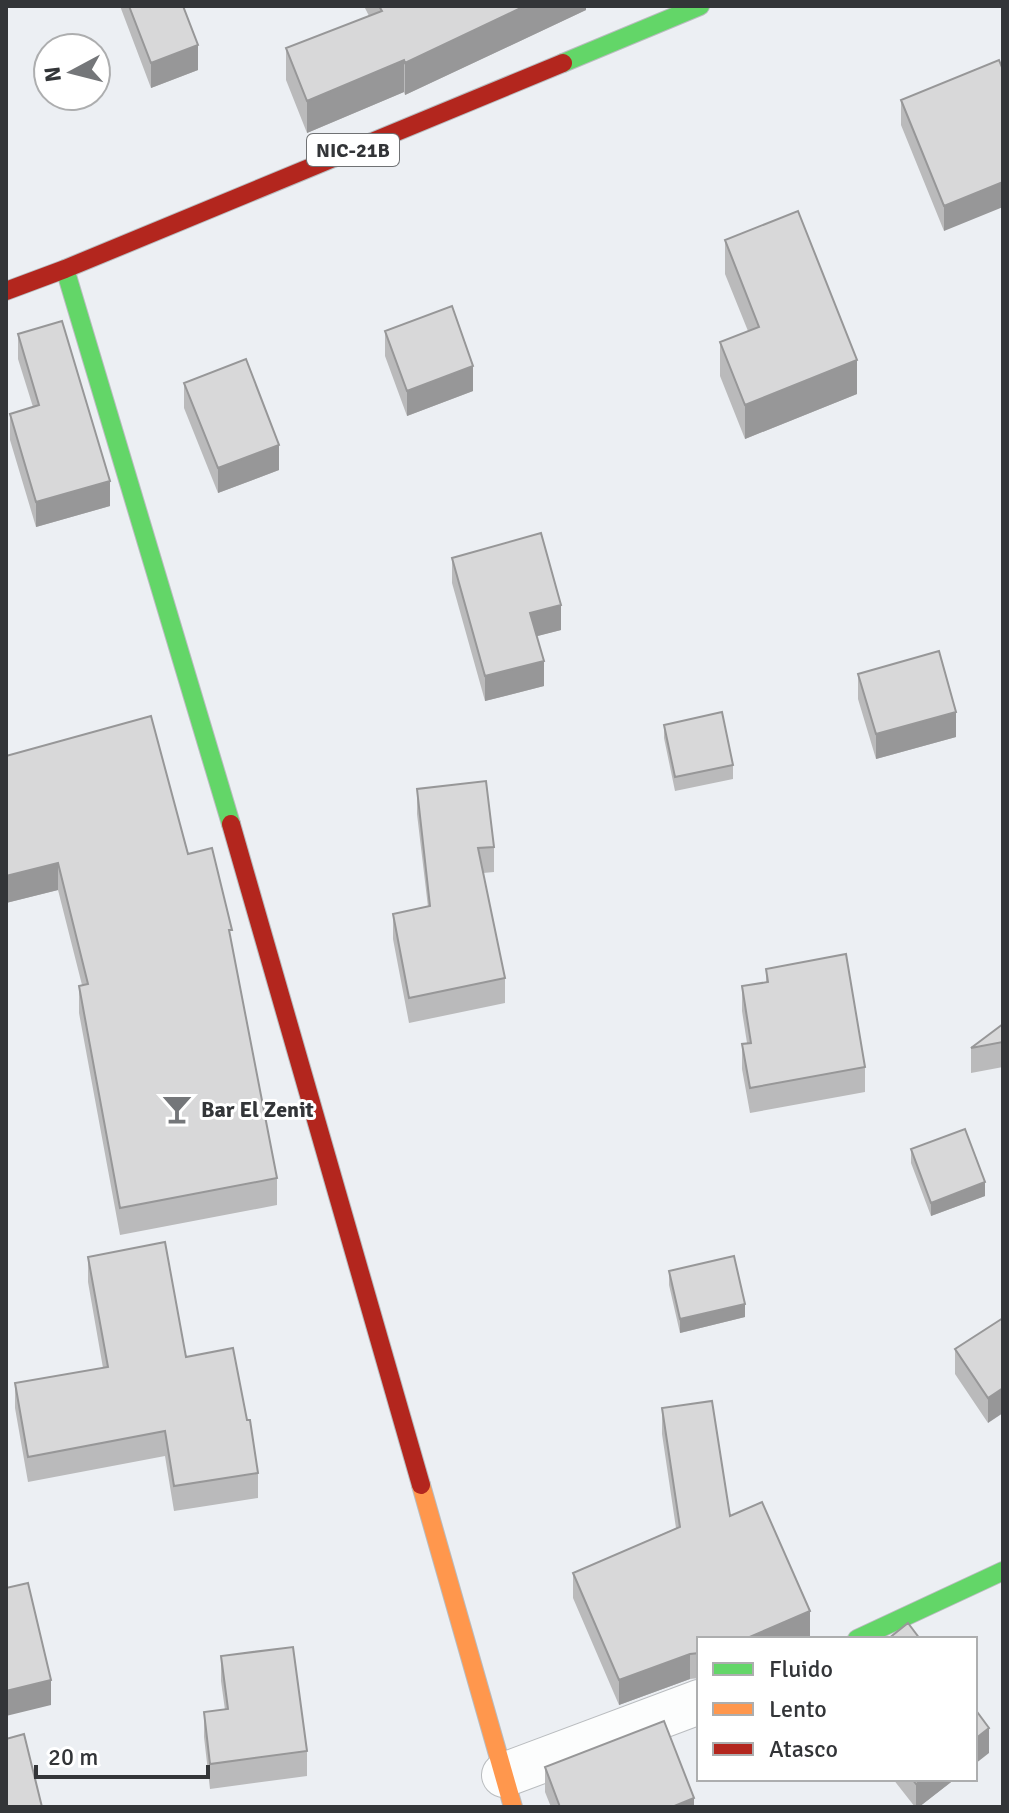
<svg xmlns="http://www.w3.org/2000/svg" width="1009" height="1813" font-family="Signika,sans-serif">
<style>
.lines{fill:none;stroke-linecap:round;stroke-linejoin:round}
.street-casing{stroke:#b9bcbf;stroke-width:46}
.fast-casing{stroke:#b9bcbf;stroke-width:20}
.slow-casing{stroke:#b9bcbf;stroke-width:20}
.jam-casing{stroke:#b9bcbf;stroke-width:20}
.street{stroke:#fcfdfd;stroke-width:44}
.fast{stroke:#63d668;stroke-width:18}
.slow{stroke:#ff974d;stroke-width:18}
.jam{stroke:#b3261e;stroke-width:18}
.wall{fill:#bababb}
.shaded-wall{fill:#979798}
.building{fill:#d8d8d9;stroke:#979798;stroke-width:2}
.labels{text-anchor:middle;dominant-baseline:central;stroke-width:6;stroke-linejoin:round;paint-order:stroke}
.shield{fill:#fff;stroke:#707274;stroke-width:2}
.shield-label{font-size:20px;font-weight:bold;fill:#333538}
.poi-label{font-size:22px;font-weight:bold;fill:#333538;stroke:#fff;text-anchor:start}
</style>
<rect width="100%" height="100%" fill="#eceff3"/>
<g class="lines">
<g class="street-casing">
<path id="street" d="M 504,1775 L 699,1702"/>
</g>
<g class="fast-casing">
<path id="fast" d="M 563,63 L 700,6
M 65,269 L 231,824
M 857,1639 L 1003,1571"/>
</g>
<g class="slow-casing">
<path id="slow" d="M 421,1485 L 513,1807"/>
</g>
<g class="jam-casing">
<path id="jam" d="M 6,291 L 65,269 L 563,63
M 231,824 L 421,1485"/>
</g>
<use href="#street" class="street"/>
<use href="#fast" class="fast"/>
<use href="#slow" class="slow"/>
<use href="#jam" class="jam"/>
</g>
<path class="wall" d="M 120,6 L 183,6 L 198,70 L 151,88 Z
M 364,6 L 586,6 L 586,10 L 405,95 L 404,92 L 307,133 L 286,80 L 286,48 L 369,16 Z
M 999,60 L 944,231 L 901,125 L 901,100 Z
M 725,240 L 857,394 L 745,439 L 720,376 L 720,342 L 748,331 L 725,274 Z
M 385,331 L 473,391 L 407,416 L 385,356 Z
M 18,334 L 110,506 L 36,527 L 10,440 L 10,414 L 33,407 L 18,359 Z
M 184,383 L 279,470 L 218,493 L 184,408 Z
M 452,558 L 561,630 L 537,636 L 544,686 L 485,701 L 452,583 Z
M 858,674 L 956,737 L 876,759 L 858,699 Z
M 664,725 L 733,765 L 733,779 L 675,791 L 664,738 Z
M 6,756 L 188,854 L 232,944 L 277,1178 L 277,1205 L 120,1235 L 79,1013 L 79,986 L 82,985 L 58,890 L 6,903 Z
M 417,789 L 494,847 L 494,872 L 483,873 L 505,978 L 505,1003 L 409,1023 L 393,939 L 393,914 L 428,907 L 417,814 Z
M 766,969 L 865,1067 L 865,1092 L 750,1113 L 742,1069 L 742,1044 L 747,1043 L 742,1011 L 742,986 L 766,983 Z
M 1003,1024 L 1003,1067 L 971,1073 L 971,1048 Z
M 911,1149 L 985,1196 L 931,1216 L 911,1163 Z
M 88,1257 L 247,1420 L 258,1473 L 258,1498 L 174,1511 L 165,1456 L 28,1482 L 15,1408 L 15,1383 L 103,1368 L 88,1282 Z
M 669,1271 L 745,1317 L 680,1333 L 669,1285 Z
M 1003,1318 L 988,1423 L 955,1374 L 955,1349 Z
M 662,1408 L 730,1516 L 810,1636 L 803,1639 L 699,1639 L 699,1678 L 690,1679 L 619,1705 L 573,1598 L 573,1573 L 676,1528 L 662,1434 Z
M 221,1656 L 307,1751 L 307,1776 L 210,1789 L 204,1737 L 204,1712 L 225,1710 L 221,1681 Z
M 545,1767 L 694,1807 L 551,1807 L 545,1792 Z
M 893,1779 L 955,1779 L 919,1807 L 915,1807 Z"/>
<path class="shaded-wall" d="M 525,6 L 586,6 L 586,10 L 405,95 L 405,63 Z
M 198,45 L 198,70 L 151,88 L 151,63 Z
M 404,60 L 404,92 L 307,133 L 307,101 Z
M 1003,182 L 1003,207 L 944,231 L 944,206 Z
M 857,360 L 857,394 L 745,439 L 745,405 Z
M 473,366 L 473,391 L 407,416 L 407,391 Z
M 279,445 L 279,470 L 218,493 L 218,468 Z
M 110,481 L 110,506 L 36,527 L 36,502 Z
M 561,605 L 561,630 L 530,638 L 530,613 Z
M 544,661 L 544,686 L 485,701 L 485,676 Z
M 956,712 L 956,737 L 876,759 L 876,734 Z
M 58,863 L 58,890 L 6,903 L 6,876 Z
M 985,1182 L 985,1196 L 931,1216 L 931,1203 Z
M 745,1304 L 745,1317 L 680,1333 L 680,1319 Z
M 1003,1388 L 1003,1413 L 988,1423 L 988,1398 Z
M 810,1611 L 810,1636 L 803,1639 L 745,1639 Z
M 690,1654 L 690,1679 L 619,1705 L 619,1680 Z
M 51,1680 L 51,1705 L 6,1716 L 6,1691 Z
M 989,1728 L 989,1753 L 975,1764 L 975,1739 Z
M 923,1779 L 955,1779 L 919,1807 L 916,1807 L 916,1784 Z
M 694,1798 L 694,1807 L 672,1807 Z"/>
<path class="building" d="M 129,6 L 183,6 L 198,45 L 151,63 Z
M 379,6 L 525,6 L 405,63 L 404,60 L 307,101 L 286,48 L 382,11 Z
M 999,60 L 1003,70 L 1003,182 L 944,206 L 901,100 Z
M 798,211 L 857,360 L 745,405 L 720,342 L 759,327 L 725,240 Z
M 452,306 L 473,366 L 407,391 L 385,331 Z
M 62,321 L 110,481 L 36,502 L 10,414 L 39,405 L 18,334 Z
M 246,359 L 279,445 L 218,468 L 184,383 Z
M 541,533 L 561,605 L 530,613 L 544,661 L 485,676 L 452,558 Z
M 939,651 L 956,712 L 876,734 L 858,674 Z
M 722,712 L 733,765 L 675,777 L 664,725 Z
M 151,716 L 188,854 L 212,848 L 232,930 L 229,930 L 277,1178 L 120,1208 L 79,986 L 88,984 L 58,863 L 6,876 L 6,756 Z
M 486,781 L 494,847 L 478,848 L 505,978 L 409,998 L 393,914 L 430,906 L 417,789 Z
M 846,954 L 865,1067 L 750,1088 L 742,1044 L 751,1043 L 742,986 L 768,982 L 766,969 Z
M 1003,1024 L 1003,1042 L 971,1048 Z
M 965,1129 L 985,1182 L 931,1203 L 911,1149 Z
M 165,1242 L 186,1357 L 233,1348 L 247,1420 L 250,1420 L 258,1473 L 174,1486 L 165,1431 L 28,1457 L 15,1383 L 108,1367 L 88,1257 Z
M 734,1256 L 745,1304 L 680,1319 L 669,1271 Z
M 1003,1318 L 1003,1388 L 988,1398 L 955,1349 Z
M 712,1401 L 730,1516 L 762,1502 L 810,1611 L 745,1639 L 699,1639 L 699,1653 L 690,1654 L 619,1680 L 573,1573 L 680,1527 L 662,1408 Z
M 28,1583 L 51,1680 L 6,1691 L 6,1588 Z
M 908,1623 L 920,1639 L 888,1639 Z
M 293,1647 L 307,1751 L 210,1764 L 204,1712 L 228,1709 L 221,1656 Z
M 975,1709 L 989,1728 L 975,1739 Z
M 664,1721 L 694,1798 L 672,1807 L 560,1807 L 545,1767 Z
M 24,1734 L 42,1807 L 6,1807 L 6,1739 Z
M 912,1779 L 923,1779 L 916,1784 Z"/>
<defs>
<g id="bar-bare" transform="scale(2.4)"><path d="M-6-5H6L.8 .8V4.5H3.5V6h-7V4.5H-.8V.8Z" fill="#747679" stroke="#fff" stroke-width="2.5" paint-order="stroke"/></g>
</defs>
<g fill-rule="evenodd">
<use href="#bar-bare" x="177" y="1109"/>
</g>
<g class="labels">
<rect class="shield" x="307" y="134" width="92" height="32" rx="6"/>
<g class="shield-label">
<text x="353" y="150">NIC-21B</text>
</g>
<g class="poi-label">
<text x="201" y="1109">Bar El Zenit</text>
</g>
</g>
<rect width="1009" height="1813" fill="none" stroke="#333538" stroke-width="16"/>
<rect x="697" y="1637" width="280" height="144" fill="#ffffff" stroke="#adaeaf" stroke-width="2"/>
<rect x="713" y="1663" width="40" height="12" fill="#63d668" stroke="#adaeaf" stroke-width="2"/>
<text x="769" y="1677" font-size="24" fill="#333538">Fluido</text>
<rect x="713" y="1703" width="40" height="12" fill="#ff974d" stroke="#adaeaf" stroke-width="2"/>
<text x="769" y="1717" font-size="24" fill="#333538">Lento</text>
<rect x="713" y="1743" width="40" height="12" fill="#b3261e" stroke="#adaeaf" stroke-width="2"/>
<text x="769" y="1757" font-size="24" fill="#333538">Atasco</text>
<g transform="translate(72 72) rotate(263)"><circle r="38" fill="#ffffff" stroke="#adaeaf" stroke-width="2"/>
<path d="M0-6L14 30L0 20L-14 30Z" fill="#747679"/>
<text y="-12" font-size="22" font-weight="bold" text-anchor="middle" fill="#333538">N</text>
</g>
<path d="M36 1765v12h172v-12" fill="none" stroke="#333538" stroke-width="4"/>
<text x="48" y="1765" font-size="24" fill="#333538" stroke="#ffffff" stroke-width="6" paint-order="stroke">20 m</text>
</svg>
